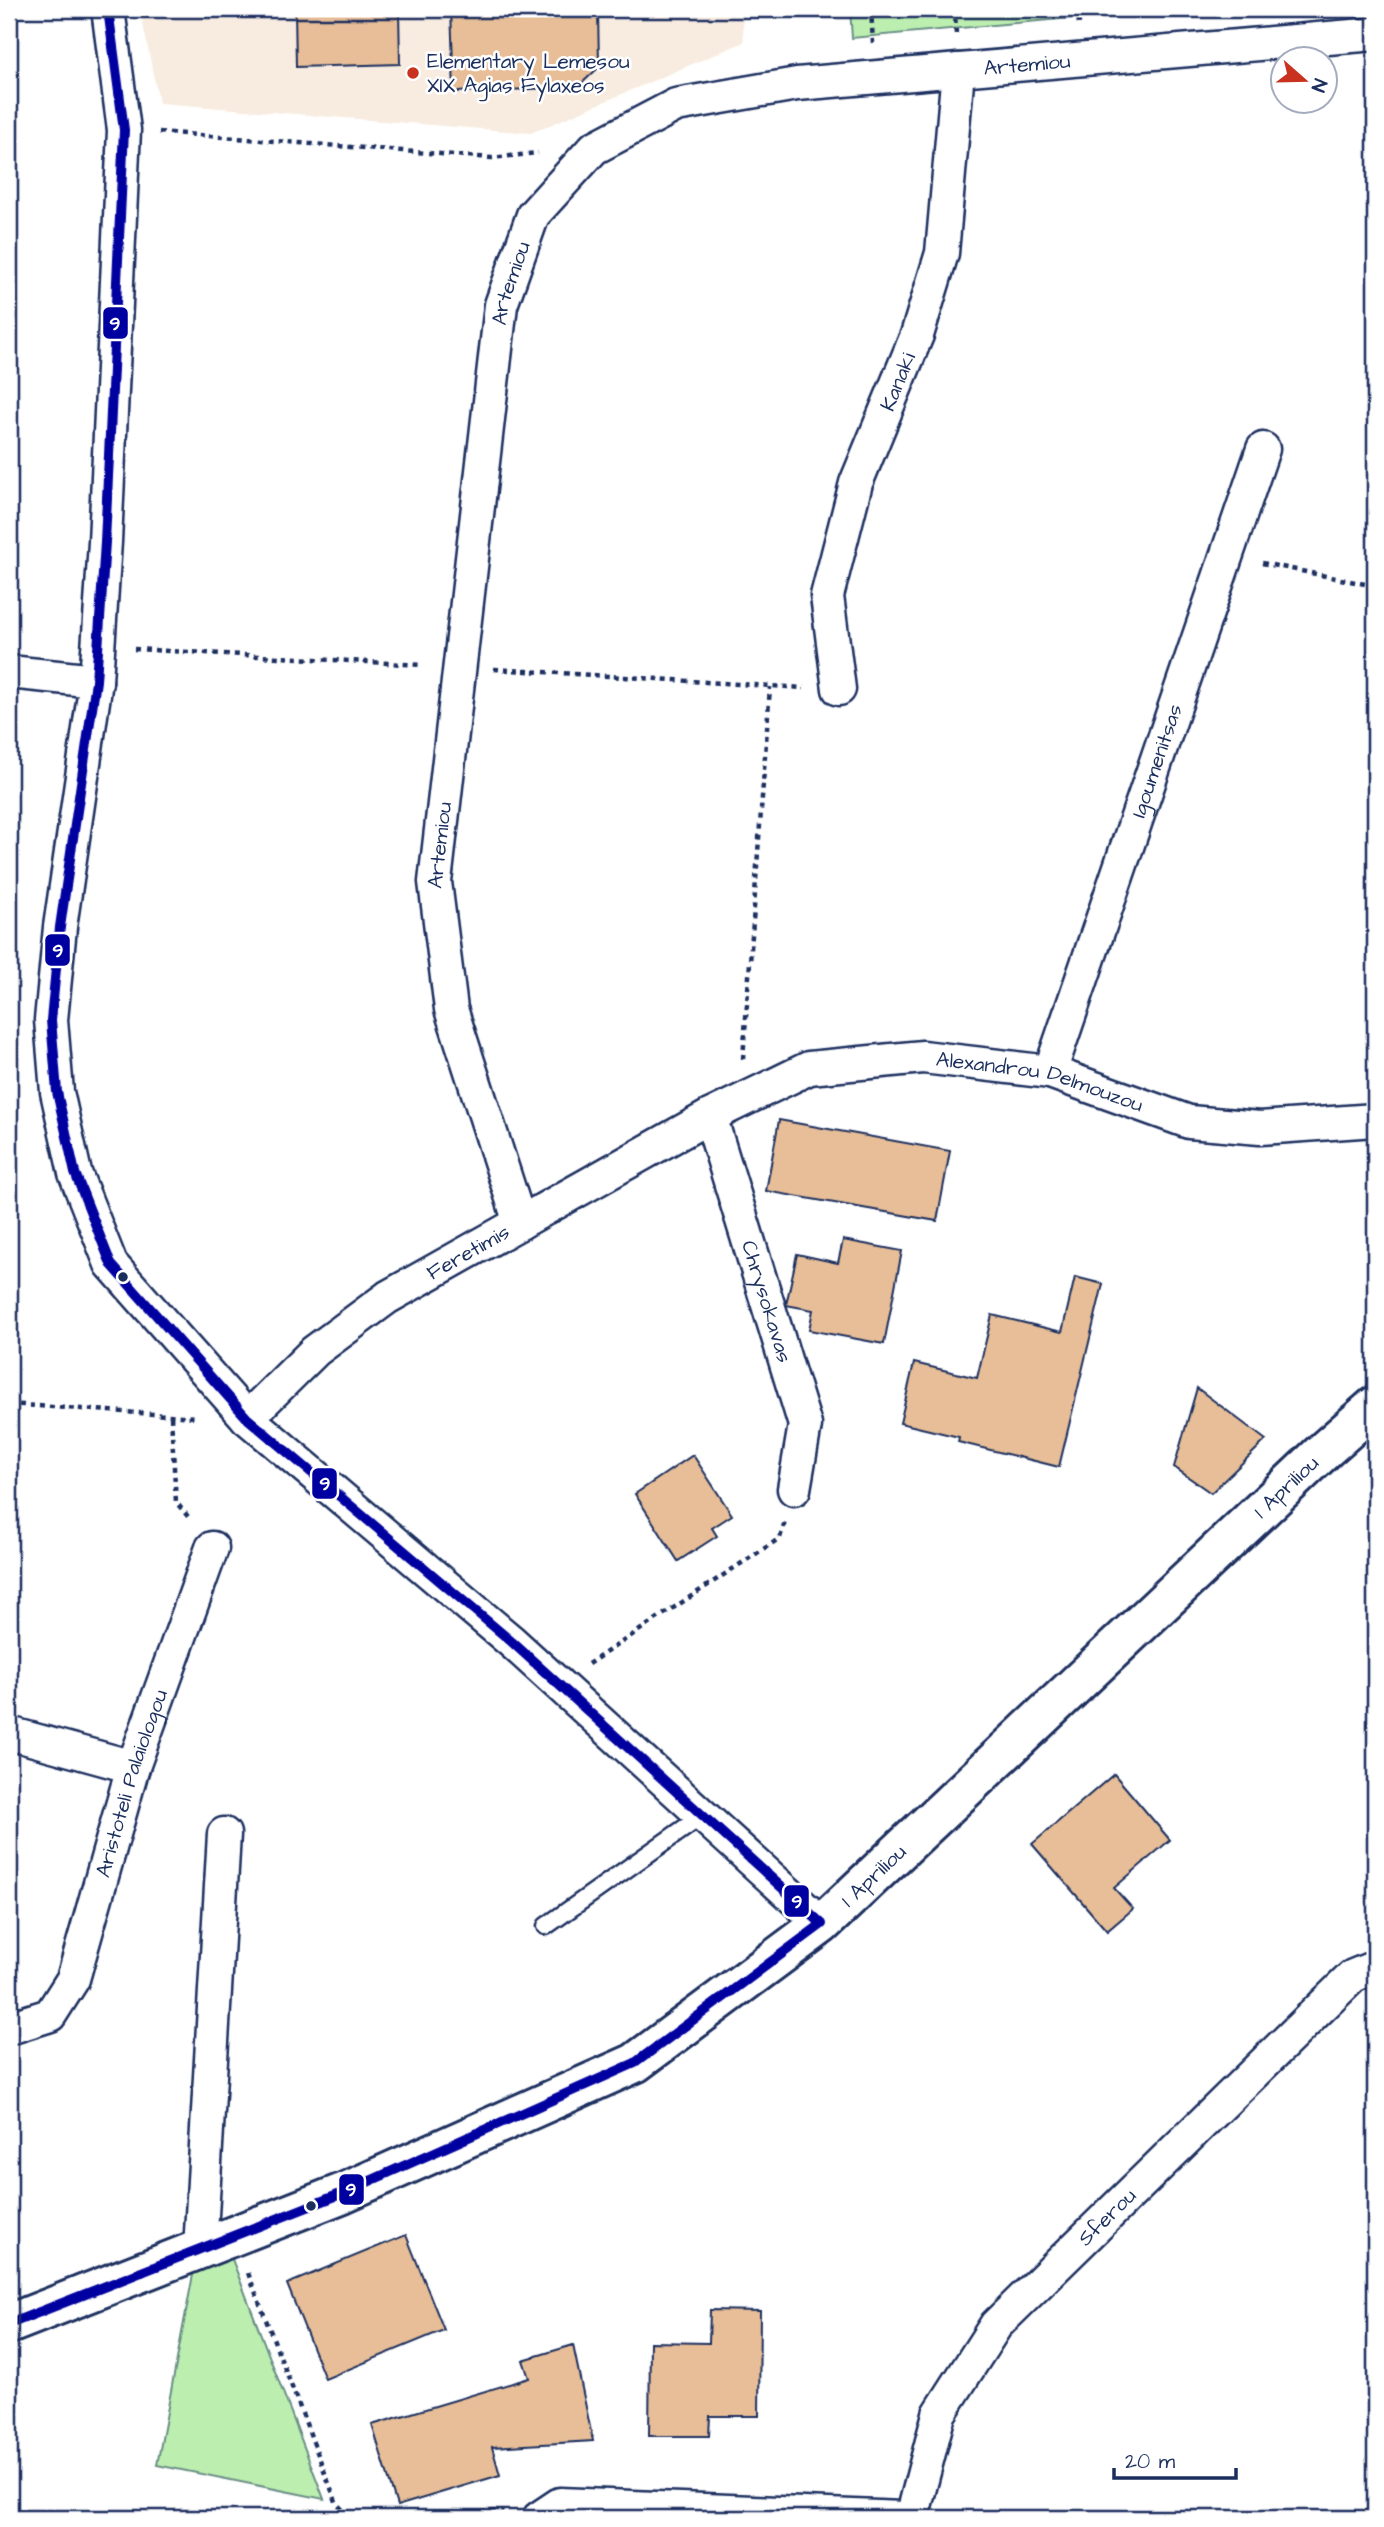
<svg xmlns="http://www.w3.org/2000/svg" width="1384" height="2527" font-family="'Architects Daughter',sans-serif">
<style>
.built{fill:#f8ece0}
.green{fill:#bbeeaf;stroke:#6b8e86;stroke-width:2}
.building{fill:#e7be97;stroke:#1b2f5e;stroke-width:2}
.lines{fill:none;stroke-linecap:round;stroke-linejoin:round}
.lane-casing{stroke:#1b2f5e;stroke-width:21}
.street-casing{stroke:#1b2f5e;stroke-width:37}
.secondary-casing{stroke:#1b2f5e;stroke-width:44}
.path{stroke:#1b2f5e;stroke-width:4.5;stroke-dasharray:5 5;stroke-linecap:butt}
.lane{stroke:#fff;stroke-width:16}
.street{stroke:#fff;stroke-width:32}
.secondary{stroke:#fff;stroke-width:38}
.bus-1-casing{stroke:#fff;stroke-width:16}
.bus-1{stroke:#0000a0;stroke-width:10}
.poi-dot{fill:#c8321e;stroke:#fff;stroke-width:2.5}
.bus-dot{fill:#1b2f5e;stroke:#fff;stroke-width:2.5}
.labels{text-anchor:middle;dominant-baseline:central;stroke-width:5;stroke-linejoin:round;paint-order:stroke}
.poi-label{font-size:21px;fill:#1b2f5e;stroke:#fff;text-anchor:start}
.street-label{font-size:21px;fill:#1b2f5e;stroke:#fff}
.line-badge{stroke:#fff;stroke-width:2.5}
.badge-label{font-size:19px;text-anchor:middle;font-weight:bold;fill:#fff}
</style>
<rect width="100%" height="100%" fill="#fff"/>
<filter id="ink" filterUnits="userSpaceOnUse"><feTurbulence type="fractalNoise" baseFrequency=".0143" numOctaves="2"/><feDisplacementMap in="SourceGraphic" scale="14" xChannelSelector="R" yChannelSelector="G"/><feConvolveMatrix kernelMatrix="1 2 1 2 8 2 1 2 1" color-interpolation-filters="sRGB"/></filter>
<g filter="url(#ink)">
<path class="built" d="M 140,9 L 742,9 L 744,42 L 531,133 L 159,103 Z"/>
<path class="green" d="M 850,9 L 1070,9 L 1071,18 L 852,38 Z
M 230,2254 L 324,2499 L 157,2465 L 195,2264 Z"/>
<path class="building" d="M 295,9 L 399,9 L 400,64 L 296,67 Z
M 451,9 L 598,9 L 599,67 L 578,87 L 454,92 Z
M 779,1120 L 950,1151 L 937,1221 L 766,1191 Z
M 843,1240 L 902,1251 L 884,1344 L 809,1330 L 813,1310 L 786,1305 L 797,1254 L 838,1263 Z
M 1075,1277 L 1103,1284 L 1059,1467 L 958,1442 L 959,1437 L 900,1423 L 914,1363 L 977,1378 L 992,1315 L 1062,1332 Z
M 1197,1388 L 1266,1440 L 1211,1493 L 1174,1467 Z
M 693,1455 L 732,1515 L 712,1528 L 717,1536 L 678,1561 L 635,1494 Z
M 1114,1774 L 1170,1840 L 1114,1888 L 1133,1909 L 1107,1931 L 1032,1844 Z
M 406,2235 L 444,2330 L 325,2379 L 287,2284 Z
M 710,2310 L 760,2311 L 759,2416 L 710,2416 L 709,2436 L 649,2436 L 650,2342 L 709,2343 Z
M 573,2345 L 593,2441 L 492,2447 L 500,2475 L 397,2506 L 372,2425 L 529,2378 L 523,2360 Z"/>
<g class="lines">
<g class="lane-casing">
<path id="lane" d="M 546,1926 L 703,1815"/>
</g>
<g class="street-casing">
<g id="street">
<path d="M 108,9 L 124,130 L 105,542 L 96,681 L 60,927 L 51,1020 L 57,1092 L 75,1173 L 111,1264 L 247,1418 L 512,1642 L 822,1924"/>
<path d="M 9,672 L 96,681"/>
<path id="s1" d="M 839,689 L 827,596 L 856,483 L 917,335 L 942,253 L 958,70"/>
<path id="s2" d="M 1050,1072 L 1263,449"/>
<path id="s3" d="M 710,1116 L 805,1425 L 794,1489"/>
<path id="s4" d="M 520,1223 L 451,1009 L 435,882 L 501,305 L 533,215 L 594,148 L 676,105 L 797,84 L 1375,34"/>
<path id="s5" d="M 247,1418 L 315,1351 L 388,1297 L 710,1116 L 809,1068 L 923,1057 L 1050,1072 L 1189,1122 L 1260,1128 L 1375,1120"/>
<path d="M 9,1733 L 133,1767"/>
<path id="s6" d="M 9,2028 L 50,2015 L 73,1979 L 133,1767 L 212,1548"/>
<path d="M 200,2250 L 224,1834"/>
<path d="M 539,2518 L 560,2504 L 903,2518"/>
<path id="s7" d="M 912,2518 L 939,2414 L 996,2325 L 1353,1976 L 1375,1967"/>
</g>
</g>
<g class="secondary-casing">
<g id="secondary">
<path id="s8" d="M 9,2324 L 343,2193 L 635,2063 L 822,1924 L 1327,1448 L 1375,1406"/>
</g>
</g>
<path class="path" d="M 871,9 L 873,43
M 955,9 L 956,36
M 1078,9 L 1079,25
M 159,132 L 492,158 L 538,153
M 1262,563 L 1375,586
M 134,649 L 423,665
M 494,669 L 804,688
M 743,1059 L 770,687
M 9,1404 L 196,1417
M 171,1416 L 176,1502 L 190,1519
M 588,1664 L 780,1538 L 785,1522
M 248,2273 L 337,2504 L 351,2518
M 421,2518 L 499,2511 L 503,2513"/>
<use href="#lane" class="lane"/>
<use href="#street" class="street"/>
<use href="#secondary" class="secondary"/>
<g class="bus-1-casing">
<path id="bus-1" d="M 9,2324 L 343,2193 L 635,2063 L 822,1924 L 512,1642 L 247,1418 L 111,1264 L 75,1173 L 57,1092 L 51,1020 L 60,927 L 96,681 L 105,542 L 124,130 L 108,9"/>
</g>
<use href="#bus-1" class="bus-1"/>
</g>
</g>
<circle class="poi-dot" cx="413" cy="73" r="7"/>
<g class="bus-dot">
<circle cx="123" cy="1277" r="6"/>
<circle cx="311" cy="2206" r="6"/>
</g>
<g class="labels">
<g class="poi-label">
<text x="427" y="61">Elementary Lemesou<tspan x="427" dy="24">XIX Agias Fylaxeos</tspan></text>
</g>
<g class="street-label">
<text stroke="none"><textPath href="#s4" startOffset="1566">Artemiou</textPath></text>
<text stroke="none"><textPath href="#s4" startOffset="957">Artemiou</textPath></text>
<text stroke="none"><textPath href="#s1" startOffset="320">Kanaki</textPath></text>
<text stroke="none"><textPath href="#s2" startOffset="329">Igoumenitsas</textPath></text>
<text stroke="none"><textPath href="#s4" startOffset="390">Artemiou</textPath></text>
<text stroke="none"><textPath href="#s5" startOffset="900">Alexandrou Delmouzou</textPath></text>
<text stroke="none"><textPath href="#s5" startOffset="278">Feretimis</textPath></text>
<text stroke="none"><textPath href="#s3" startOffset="194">Chrysokavas</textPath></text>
<text stroke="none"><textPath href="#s8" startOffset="1549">1 Apriliou</textPath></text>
<text stroke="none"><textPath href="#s6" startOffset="290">Aristoteli Palaiologou</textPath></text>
<text stroke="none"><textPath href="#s8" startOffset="982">1 Apriliou</textPath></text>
<text stroke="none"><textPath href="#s7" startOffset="368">Sferou</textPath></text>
</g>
</g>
<g class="line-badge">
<rect x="102" y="306" width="27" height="34" rx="7" fill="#0000a0"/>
<rect x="44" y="933" width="27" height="34" rx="7" fill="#0000a0"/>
<rect x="311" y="1467" width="27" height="33" rx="7" fill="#0000a0"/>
<rect x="783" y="1884" width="27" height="34" rx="7" fill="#0000a0"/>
<rect x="338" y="2173" width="27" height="33" rx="7" fill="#0000a0"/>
</g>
<g class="badge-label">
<text x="115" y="330">9</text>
<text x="58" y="957">9</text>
<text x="325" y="1490">9</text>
<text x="797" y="1908">9</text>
<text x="351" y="2196">9</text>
</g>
<rect width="1384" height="2527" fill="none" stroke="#fff" stroke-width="35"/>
<rect x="18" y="18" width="1349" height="2492" fill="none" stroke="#1b2f5e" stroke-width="2.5" filter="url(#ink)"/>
<g transform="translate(1304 80) rotate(110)"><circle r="33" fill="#ffffff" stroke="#a4acbf" stroke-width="2"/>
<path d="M0-5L12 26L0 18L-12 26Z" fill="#c8321e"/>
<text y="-10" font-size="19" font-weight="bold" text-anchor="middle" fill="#1b2f5e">N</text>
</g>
<path d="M1114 2468v10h122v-10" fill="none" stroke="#1b2f5e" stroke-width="3.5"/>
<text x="1125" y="2468" font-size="21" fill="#1b2f5e" stroke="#ffffff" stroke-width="5" paint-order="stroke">20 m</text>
</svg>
